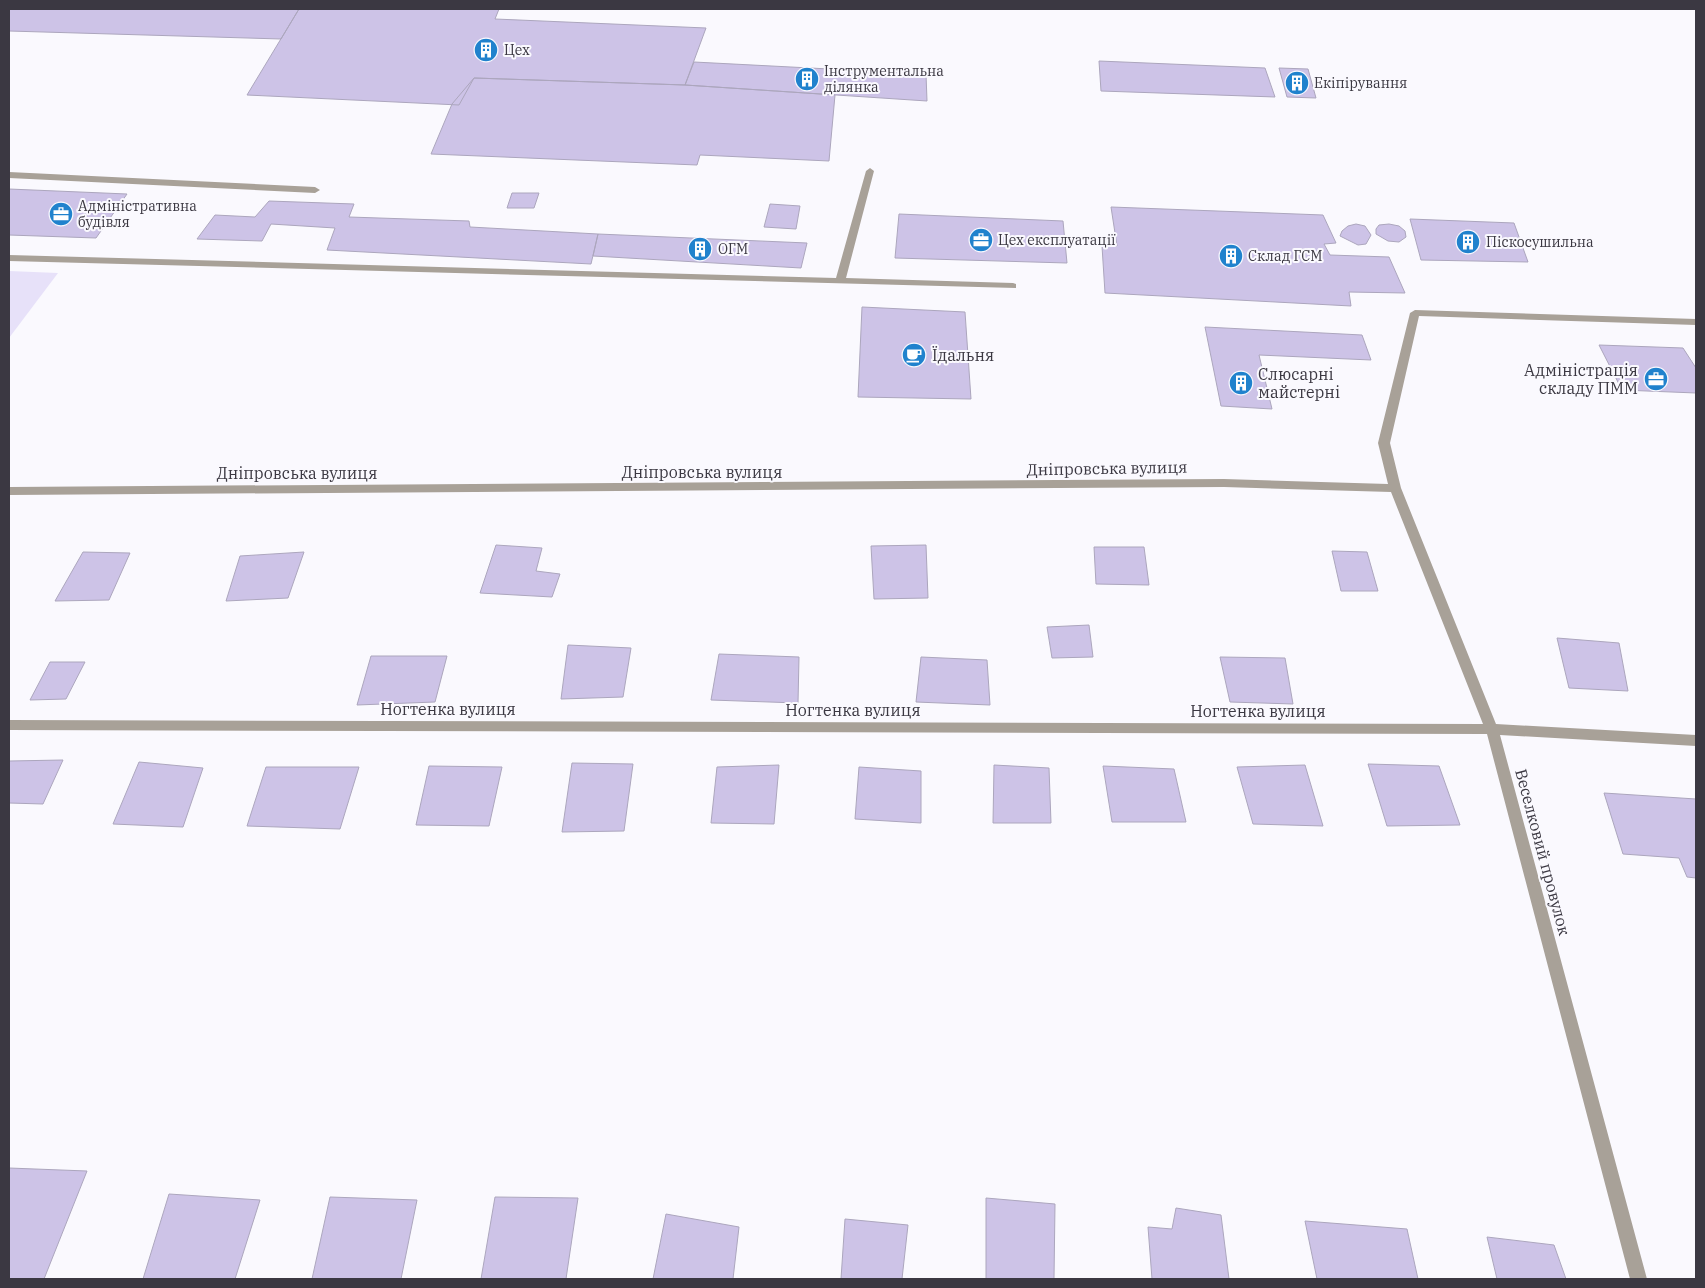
<svg xmlns="http://www.w3.org/2000/svg" width="1705" height="1288" font-family="'IBM Plex Serif',serif">
<style>
.green{fill:#e7e1f9}
.building{fill:#cdc3e7;stroke:#aca6bd}
.lines{fill:none;stroke-linecap:round;stroke-linejoin:round}
.minor{fill:#a8a198;fill-rule:evenodd}
.labels{text-anchor:middle;dominant-baseline:central;stroke-width:4;stroke-linejoin:round;paint-order:stroke}
.far-poi-label{font-size:14px;fill:#3b3842;stroke:#faf9fe;text-anchor:start}
.poi-label{font-size:16px;fill:#3b3842;stroke:#faf9fe;text-anchor:start}
.street-label{font-size:16px;fill:#3b3842;stroke:#faf9fe}
</style>
<rect width="100%" height="100%" fill="#faf9fe"/>
<path class="green" d="M 9,271 L 58,273 L 9,338 Z"/>
<path class="building" d="M 9,9 L 299,9 L 281,39 L 9,31 Z
M 299,9 L 499,9 L 495,19 L 706,28 L 685,85 L 474,78 L 459,105 L 247,95 Z
M 1099,61 L 1265,68 L 1275,97 L 1101,91 Z
M 694,62 L 926,74 L 927,101 L 685,85 Z
M 1279,68 L 1308,69 L 1316,98 L 1287,97 Z
M 474,78 L 685,85 L 835,95 L 829,161 L 700,155 L 697,165 L 431,154 L 452,104 Z
M 9,189 L 127,194 L 96,238 L 9,235 Z
M 512,193 L 539,193 L 534,208 L 507,208 Z
M 269,201 L 354,204 L 349,217 L 469,221 L 470,227 L 598,234 L 591,264 L 327,250 L 335,228 L 271,224 L 262,241 L 197,239 L 215,215 L 255,217 Z
M 770,204 L 800,206 L 796,229 L 764,227 Z
M 1111,207 L 1323,215 L 1336,243 L 1324,244 L 1330,255 L 1389,257 L 1405,293 L 1349,292 L 1351,306 L 1105,293 L 1102,246 L 1117,246 Z
M 899,214 L 1063,221 L 1067,263 L 895,258 Z
M 1410,219 L 1514,223 L 1528,262 L 1421,260 Z
M 1356,224 L 1365,226 L 1371,235 L 1366,244 L 1358,245 L 1340,236 L 1342,231 L 1348,226 Z
M 1389,224 L 1399,226 L 1405,231 L 1406,237 L 1399,242 L 1388,241 L 1376,234 L 1376,229 L 1379,225 Z
M 598,234 L 807,243 L 801,268 L 593,256 Z
M 862,307 L 965,312 L 971,399 L 858,397 Z
M 1205,327 L 1362,335 L 1371,360 L 1259,355 L 1272,409 L 1221,406 Z
M 1599,345 L 1683,348 L 1696,368 L 1696,393 L 1622,390 Z
M 496,545 L 542,548 L 536,571 L 560,574 L 552,597 L 480,593 Z
M 926,545 L 928,598 L 874,599 L 871,546 Z
M 1094,547 L 1144,547 L 1149,585 L 1096,584 Z
M 1332,551 L 1367,552 L 1378,591 L 1341,591 Z
M 83,552 L 130,553 L 109,600 L 55,601 Z
M 304,552 L 288,598 L 226,601 L 240,556 Z
M 1089,625 L 1093,657 L 1052,658 L 1047,627 Z
M 1557,638 L 1619,643 L 1628,691 L 1569,688 Z
M 568,645 L 631,648 L 623,697 L 561,699 Z
M 719,654 L 799,657 L 798,703 L 711,700 Z
M 371,656 L 447,656 L 435,702 L 357,705 Z
M 921,657 L 987,660 L 990,705 L 916,702 Z
M 1220,657 L 1285,658 L 1293,704 L 1230,702 Z
M 50,662 L 85,662 L 66,699 L 30,700 Z
M 63,760 L 43,804 L 9,803 L 9,761 Z
M 139,762 L 203,768 L 183,827 L 113,824 Z
M 572,763 L 633,764 L 624,831 L 562,832 Z
M 1368,764 L 1439,766 L 1460,825 L 1387,826 Z
M 779,765 L 774,824 L 711,823 L 717,767 Z
M 994,765 L 1049,768 L 1051,823 L 993,823 Z
M 1305,765 L 1323,826 L 1253,824 L 1237,767 Z
M 429,766 L 502,767 L 489,826 L 416,825 Z
M 1103,766 L 1174,769 L 1186,822 L 1112,822 Z
M 266,767 L 359,767 L 340,829 L 247,826 Z
M 859,767 L 921,771 L 921,823 L 855,819 Z
M 1604,793 L 1696,799 L 1696,878 L 1687,877 L 1679,858 L 1623,854 Z
M 9,1168 L 87,1171 L 44,1279 L 9,1279 Z
M 169,1194 L 260,1200 L 235,1279 L 143,1279 Z
M 330,1197 L 417,1200 L 401,1279 L 312,1279 Z
M 495,1197 L 578,1198 L 566,1279 L 481,1279 Z
M 986,1198 L 1055,1204 L 1054,1279 L 986,1279 Z
M 1176,1208 L 1221,1215 L 1229,1279 L 1152,1279 L 1148,1227 L 1172,1229 Z
M 666,1214 L 739,1227 L 733,1279 L 653,1279 Z
M 845,1219 L 908,1225 L 902,1279 L 841,1279 Z
M 1305,1221 L 1407,1229 L 1418,1279 L 1317,1279 Z
M 1487,1237 L 1554,1245 L 1566,1279 L 1497,1279 Z"/>
<g class="lines">
<path class="minor" d="M 870,168 L 874,171 L 846,278 L 1013,283 L 1016,284 L 1016,288 L 9,261 L 9,255 L 836,278 L 866,171 Z
M 9,172 L 315,187 L 320,190 L 315,193 L 9,178 Z
M 1415,310 L 1696,319 L 1696,325 L 1419,316 L 1390,443 L 1401,488 L 1496,724 L 1696,735 L 1696,746 L 1500,735 L 1647,1279 L 1630,1279 L 1487,734 L 9,730 L 9,720 L 1483,724 L 1391,492 L 1224,487 L 9,495 L 9,487 L 1224,479 L 1388,484 L 1378,443 L 1410,313 Z"/>
</g>
<defs>
<g id="building-disc" transform="scale(1.25)"><circle r="9.5" fill="#2082cd" stroke="#faf9fe"/><path d="M-4-6H4V6H1V3H-1V6H-4ZM-2.5-4.3h1.7v1.8h-1.7ZM.8-4.3h1.7v1.8H.8ZM-2.5-1h1.7V.8h-1.7ZM.8-1h1.7V.8H.8Z" fill="#fff"/></g>
<g id="office-disc" transform="scale(1.25)"><circle r="9.5" fill="#2082cd" stroke="#faf9fe"/><path d="M-6-3h4V-5.5h4V-3h4V5H-6ZM-1-4.5V-3h2v-1.5ZM-6 0V1H6V0Z" fill="#fff"/></g>
<g id="cafe-disc" transform="scale(1.25)"><circle r="9.5" fill="#2082cd" stroke="#faf9fe"/><path d="M-5.5-4.5H6V0H3Q3 3.5 0 3.5H-2.5Q-5.5 3.5-5.5 0ZM3-3.2v2h1.7v-2ZM-6 4.5H4V6H-6Z" fill="#fff"/></g>
</defs>
<g fill-rule="evenodd">
<use href="#building-disc" x="486" y="50"/>
<use href="#building-disc" x="807" y="79"/>
<use href="#building-disc" x="1297" y="83"/>
<use href="#office-disc" x="61" y="214"/>
<use href="#office-disc" x="981" y="240"/>
<use href="#building-disc" x="1468" y="242"/>
<use href="#building-disc" x="700" y="249"/>
<use href="#building-disc" x="1231" y="256"/>
<use href="#cafe-disc" x="914" y="355"/>
<use href="#office-disc" x="1656" y="379"/>
<use href="#building-disc" x="1241" y="383"/>
</g>
<g class="labels">
<g class="far-poi-label">
<text x="504" y="50">Цех</text>
<text x="824" y="71">Інструментальна<tspan x="824" dy="16">ділянка</tspan></text>
<text x="1314" y="83">Екіпірування</text>
<text x="78" y="206">Адміністративна<tspan x="78" dy="16">будівля</tspan></text>
<text x="998" y="240">Цех експлуатації</text>
<text x="1486" y="242">Піскосушильна</text>
<text x="718" y="249">ОГМ</text>
<text x="1248" y="256">Склад ГСМ</text>
</g>
<g class="poi-label">
<text x="932" y="355">Їдальня</text>
<text x="1638" y="370" text-anchor="end">Адміністрація<tspan x="1638" dy="18">складу ПММ</tspan></text>
<text x="1258" y="374">Слюсарні<tspan x="1258" dy="18">майстерні</tspan></text>
</g>
<g class="street-label">
<text transform="translate(1107 468) rotate(-1)">Дніпровська вулиця</text>
<text x="702" y="472">Дніпровська вулиця</text>
<text x="297" y="473">Дніпровська вулиця</text>
<text x="448" y="709">Ногтенка вулиця</text>
<text x="853" y="710">Ногтенка вулиця</text>
<text x="1258" y="711">Ногтенка вулиця</text>
<text transform="translate(1543 852) rotate(75)">Веселковий провулок</text>
</g>
</g>
<rect width="1705" height="1288" fill="none" stroke="#3b3842" stroke-width="20"/>
</svg>
